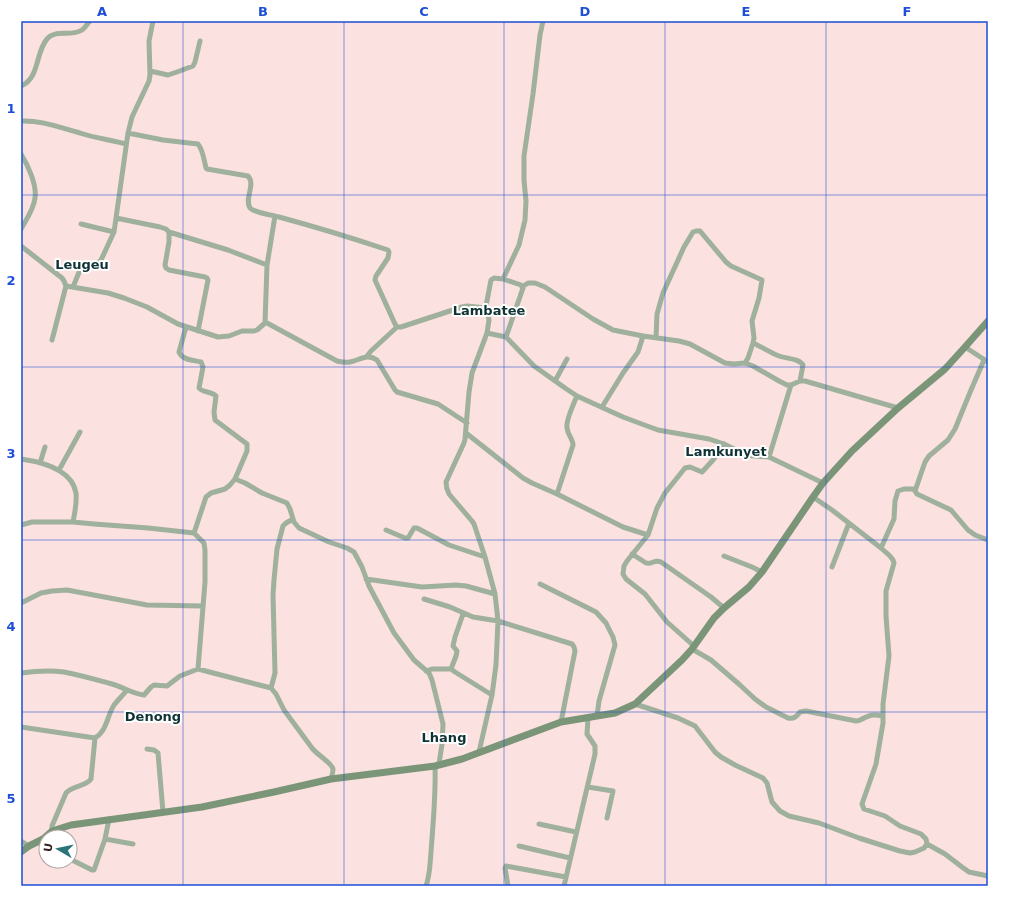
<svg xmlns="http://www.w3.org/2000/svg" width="1009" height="907" font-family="'DejaVu Sans',sans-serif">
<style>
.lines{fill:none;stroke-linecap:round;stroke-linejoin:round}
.street{stroke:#9fb09d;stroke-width:5}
.secondary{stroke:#7b9578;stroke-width:7}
.grid{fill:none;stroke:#1d4ed8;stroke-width:1;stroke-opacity:0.55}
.labels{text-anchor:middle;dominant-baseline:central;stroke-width:4;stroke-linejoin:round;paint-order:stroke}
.quarter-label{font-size:13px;font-weight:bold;fill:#0f3235;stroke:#fff}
.neatline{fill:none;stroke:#1d4ed8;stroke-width:1.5}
.grid-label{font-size:13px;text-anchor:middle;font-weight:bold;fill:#1d4ed8}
</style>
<rect width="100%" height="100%" fill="#fbe1df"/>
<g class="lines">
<path class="street" d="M 150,71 L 168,75 L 177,72 L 193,66 L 195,62 L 200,41
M 21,86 C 40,78 35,53 47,39 C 55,29 71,37 82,30 C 85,28 87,24 90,21
M 21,121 C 41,120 61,128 80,133 C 95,138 111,140 126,144
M 128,133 L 163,140 L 198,144 C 203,150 204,160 206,168 L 207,169 L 248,176 C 256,185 244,198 250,208 C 254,213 273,215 279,217 C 316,227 352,238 388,250 L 389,252 L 388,258 L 376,276 L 375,280 L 395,324 L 397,327
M 21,154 C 28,165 37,185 35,198 C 34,209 26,220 21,229
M 116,218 L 160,227 L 166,229 L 169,232 L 228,250 L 267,265
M 81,224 L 114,232
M 169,232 L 169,242 L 165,265 L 166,268 L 169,270 L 205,277 L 207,278 L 208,280 L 198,331
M 21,246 L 62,278 L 64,281 L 66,286 L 52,340
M 503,279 L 521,285 L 523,288 L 506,337
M 66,286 L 108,293 L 124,298 L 147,307 L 178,324 L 218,337 L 229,336 L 242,331 L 254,331 L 257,330 L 265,323 L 267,323 L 337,361 C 341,362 345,363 350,362 C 360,360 367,353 377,360 L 395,390 L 397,392 L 438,404 L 467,423
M 73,287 L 82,265 L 84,263 C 91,263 96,266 101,260 L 114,232 L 116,218 L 128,133 L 132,117 L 149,81 L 150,75 L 149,41 L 153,21
M 522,287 L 528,283 L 535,283 L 545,287 L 593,319 L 613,330 L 643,336 L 679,341 L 690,344 L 725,363 L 734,364 L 745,363 L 753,366 L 779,381 L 787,385 L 791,385 L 800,381 L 805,381 L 898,408
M 265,323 L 267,265 L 275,216
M 186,327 L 179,352 C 182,360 193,360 201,362 L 203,367 L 199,388 C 203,393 211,391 216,396 L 214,412 L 215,420 L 247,444 L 247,451 L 235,479
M 487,333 L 506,337 L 534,366 L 565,388 L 577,396 L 623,417 L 658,430 L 709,439 L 724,444 L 734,449 L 741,455 L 769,457 L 823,483
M 656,338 L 657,314 L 663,293 L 684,247 L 693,232 L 696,231 L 700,231 L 726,262 L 731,266 L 762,280 L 759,298 L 752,321 L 754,338 L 753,343 L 748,358 L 745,363
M 753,343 C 762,347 771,353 779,356 C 787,359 799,358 803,365 L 800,381
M 965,347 L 988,362
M 367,356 L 371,351 L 397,327 L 401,327 L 462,307 L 467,306 L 486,308
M 984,360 L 971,390 L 955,429 L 948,440 L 929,456 L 925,462 L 915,491 L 917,494 L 951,510 L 968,530 L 975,535 L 988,540
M 555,381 L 567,359
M 602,407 L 623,373 L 638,352 L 643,336
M 466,433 L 523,478 L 532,483 L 557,494 L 623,527 L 648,535
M 769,457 L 791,385
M 21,459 C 42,462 72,469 76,493 C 77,503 75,512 73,522
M 40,463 L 45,447
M 59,470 L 80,432
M 557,494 L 573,445 C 573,439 567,434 567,427 C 566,420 574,403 577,396
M 813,497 L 832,510 L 881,548 L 890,556 L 893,560 L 894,563 L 886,591 L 886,616 L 889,656 L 883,704 L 883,723 L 876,764 L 862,804 L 864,809 L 885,816 L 900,826 L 921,834 L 926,839 L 927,844
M 21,525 L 32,522 L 73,522 L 94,524 L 148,528 L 194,533
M 386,530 L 405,538 L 408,538 L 414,528 L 417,528 L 449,545 L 485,557
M 881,548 L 894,519 L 895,501 L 898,491 L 904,489 L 915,489
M 632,554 L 646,563 C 652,565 654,559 661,562 L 711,597 L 724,608
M 724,556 L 752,567 L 762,572
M 832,567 L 849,523
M 366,579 L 422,587 L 456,585 L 466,586 L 495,594
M 540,584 L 596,612 L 606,623 L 613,637 L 615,645 L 599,701 L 597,716
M 424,599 L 450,607 L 473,617 L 498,621 L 572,644 L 574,647 L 575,651 L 561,722
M 21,603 L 41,593 L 52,591 L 67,590 L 147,605 L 203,606
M 463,614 L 455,637 L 453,646 L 457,651 L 456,656 L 451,669 L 455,672 L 492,695
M 694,646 L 667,622 L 645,594 L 626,579 L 623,574 L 624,566 L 627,561 L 648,535 L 657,508 L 665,493 L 685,468 L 690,467 L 702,472 L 713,460 L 724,444
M 692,649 L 711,660 L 740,685 L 755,699 L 766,707 L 788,718 C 794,719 796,717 800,712 L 806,711 L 856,721 C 861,721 864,717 869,716 C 873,714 878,715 883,716
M 198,669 L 271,688 L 276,694 L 284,710 L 312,748 C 316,754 332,763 333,769 C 333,772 332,776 331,779
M 426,671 L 432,669 L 451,669
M 21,673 C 35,671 50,670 64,672 C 80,675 97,680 112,684 C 123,687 133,694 144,695 L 151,687 L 154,685 L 167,686 L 180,676 L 198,669 L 205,582 L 205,550 L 204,543 L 194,533 L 206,497 L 211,493 L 225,489 L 230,485 L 235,479 L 245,483 L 262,493 L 287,503 L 290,509 L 294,522 L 299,528 L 329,542 L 347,548 L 354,552 L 362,567 L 369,586 L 394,633 L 414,660 L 429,673 L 432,680 L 443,724 L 442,744 L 439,764
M 271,688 L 275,673 L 273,595 L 274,580 L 277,549 L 283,526 L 286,523 L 293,519
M 635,704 L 678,718 L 695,726 L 715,752 L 721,757 L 735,765 L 763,778 L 767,783 L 772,802 L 780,811 L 789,816 L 819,823 L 859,838 L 900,851 L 910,853 L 915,852 L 924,848 L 927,844 L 945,854 L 962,867 L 969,872 L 988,876
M 21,727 L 95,738 C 107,731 107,716 114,705 C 118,700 123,695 127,690
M 147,749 L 154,750 L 158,753 L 163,812
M 479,752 L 492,695 L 496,665 L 498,621 L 495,594 L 485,557 L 474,524 L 472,521 L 449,494 C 447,490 446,486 446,482 L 464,443 L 465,439 L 469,392 L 472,373 L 487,333 L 489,320 L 486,306 L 491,280 L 494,278 L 503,279 L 519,245 L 525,220 L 526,201 L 524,180 L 524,156 L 533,94 L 540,35 L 543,21
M 588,787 L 613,791 L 607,818
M 539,824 L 576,832
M 52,837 L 52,826 L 66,793 C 73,785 85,787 91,779 L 95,738
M 105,839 L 133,844
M 21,841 L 29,846
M 519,846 L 570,858
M 70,859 L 92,870 L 94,870 L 105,839 L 109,819
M 426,886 C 430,875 430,864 431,852 C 433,824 436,794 435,766
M 508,886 L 505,868 L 506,866 L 566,877
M 564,886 L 595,754 L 595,746 L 587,734 L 588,718"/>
<path class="secondary" d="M 21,852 L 29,846 L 43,839 L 52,831 L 71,825 L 202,807 L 274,792 L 331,779 L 435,766 L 462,759 L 561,722 L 615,713 L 635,704 L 682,660 L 692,649 L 714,618 L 724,608 L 749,587 L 762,572 L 813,497 L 823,483 L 852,451 L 898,408 L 945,369 L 965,347 L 988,321"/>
</g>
<path class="grid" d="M 183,21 L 183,886M 344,21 L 344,886M 504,21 L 504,886M 665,21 L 665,886M 826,21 L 826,886M 21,195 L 988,195M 21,367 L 988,367M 21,540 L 988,540M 21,712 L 988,712"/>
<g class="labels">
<g class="quarter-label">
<text x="82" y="264">Leugeu</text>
<text x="489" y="310">Lambatee</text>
<text x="726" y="451">Lamkunyet</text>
<text x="153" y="716">Denong</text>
<text x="444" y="737">Lhang</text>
</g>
</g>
<rect width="1009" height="907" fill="none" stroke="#ffffff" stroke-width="44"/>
<g transform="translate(58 849) rotate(279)"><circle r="19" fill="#ffffff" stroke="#aea5a5"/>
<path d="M0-3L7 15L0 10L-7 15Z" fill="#2b757a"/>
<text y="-6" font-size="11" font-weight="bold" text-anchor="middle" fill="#351d1d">U</text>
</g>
<rect x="22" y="22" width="965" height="863" class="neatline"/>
<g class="grid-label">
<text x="102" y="16">A</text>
<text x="263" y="16">B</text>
<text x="424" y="16">C</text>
<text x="585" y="16">D</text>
<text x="746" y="16">E</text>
<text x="907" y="16">F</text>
<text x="11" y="113">1</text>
<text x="11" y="285">2</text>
<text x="11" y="458">3</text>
<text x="11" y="631">4</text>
<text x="11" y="803">5</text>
</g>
</svg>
